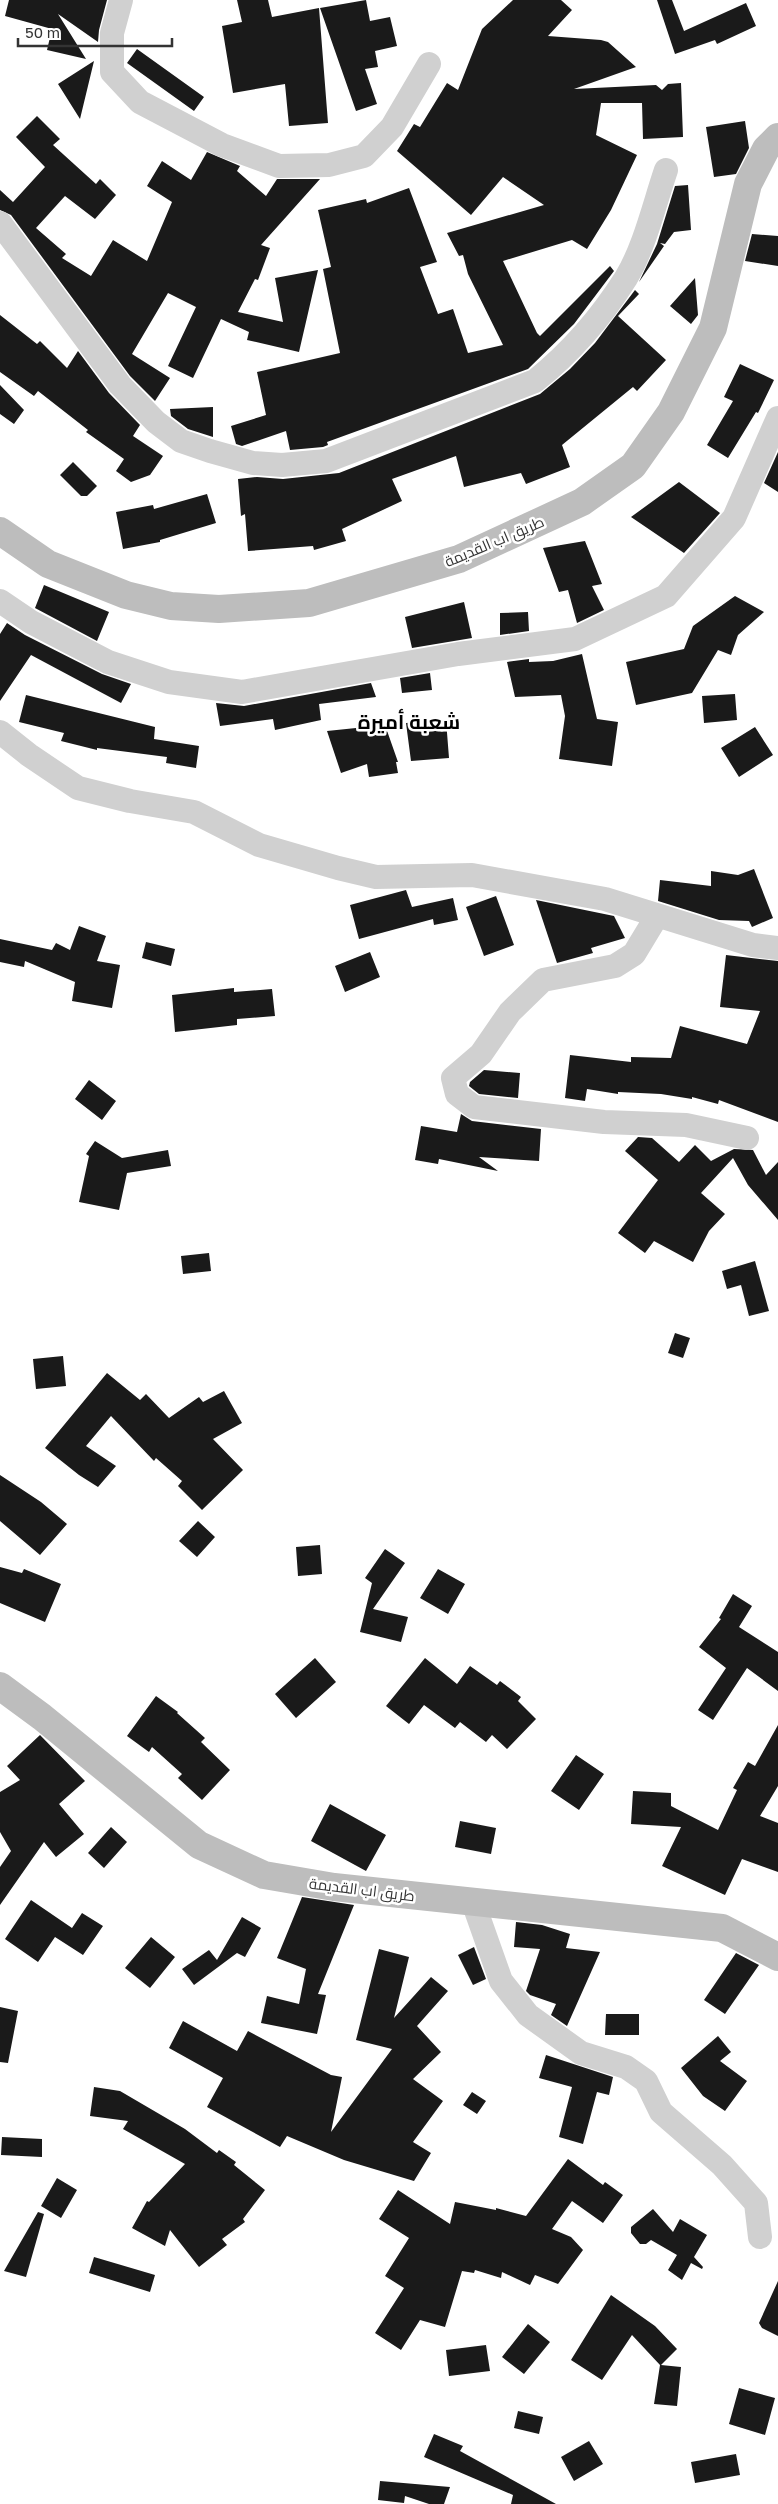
<svg xmlns="http://www.w3.org/2000/svg" width="778" height="2504" font-family="'Golos Text',Cairo,sans-serif">
<style>
.building{fill:#1a1a1a}
.lines{fill:none;stroke-linecap:round;stroke-linejoin:round}
.street{stroke:#d0d0d0;stroke-width:24}
.secondary{stroke:#bdbdbd;stroke-width:28}
.labels{text-anchor:middle;dominant-baseline:central;stroke-width:5;stroke-linejoin:round;paint-order:stroke}
.street-label{font-size:15px;fill:#333;stroke:#fff}
.district-label{font-size:20px;font-weight:bold;fill:#000;stroke:#fff}
</style>
<rect width="100%" height="100%" fill="#fff"/>
<path class="building" d="M 9,0 L 107,0 L 99,30 L 98,42 L 58,14 L 86,59 L 47,50 L 52,29 L 5,16 Z
M 237,0 L 268,0 L 272,17 L 319,8 L 328,123 L 289,126 L 285,84 L 233,93 L 222,26 L 242,22 Z
M 366,0 L 370,21 L 390,17 L 397,46 L 375,51 L 378,67 L 365,69 L 377,104 L 356,111 L 320,8 Z
M 513,0 L 561,0 L 572,10 L 548,36 L 601,40 L 608,42 L 636,67 L 574,89 L 656,85 L 662,90 L 668,84 L 681,83 L 683,137 L 643,139 L 642,103 L 601,103 L 596,135 L 637,155 L 611,210 L 587,249 L 572,240 L 503,261 L 537,333 L 540,336 L 610,266 L 614,271 L 574,324 L 528,369 L 327,442 L 328,445 L 323,447 L 290,450 L 286,431 L 242,446 L 236,444 L 231,426 L 266,415 L 257,372 L 340,353 L 323,269 L 331,267 L 318,210 L 366,199 L 367,203 L 409,188 L 437,262 L 420,267 L 438,314 L 453,309 L 468,353 L 503,345 L 468,274 L 463,255 L 459,256 L 447,233 L 544,205 L 503,177 L 471,215 L 397,151 L 414,124 L 420,127 L 447,83 L 458,90 L 482,29 Z
M 657,0 L 672,0 L 684,31 L 746,3 L 756,26 L 717,44 L 715,40 L 675,54 Z
M 137,49 L 204,97 L 194,111 L 127,63 Z
M 94,61 L 80,119 L 58,84 Z
M 37,116 L 60,139 L 53,145 L 96,184 L 100,179 L 116,195 L 95,219 L 65,196 L 36,228 L 66,254 L 62,258 L 91,276 L 113,240 L 147,261 L 172,202 L 147,186 L 162,161 L 191,180 L 207,152 L 240,166 L 237,171 L 266,196 L 277,179 L 320,179 L 261,245 L 270,248 L 258,280 L 255,279 L 238,312 L 283,322 L 275,278 L 318,270 L 299,352 L 247,340 L 249,332 L 221,319 L 193,378 L 168,366 L 196,307 L 168,293 L 132,354 L 170,378 L 155,401 L 130,376 L 11,215 L 0,210 L 0,190 L 13,202 L 45,167 L 16,137 Z
M 745,121 L 749,148 L 736,174 L 714,177 L 706,127 Z
M 688,185 L 691,230 L 674,232 L 665,244 L 660,243 L 664,246 L 639,282 L 657,244 L 675,186 Z
M 752,234 L 778,236 L 778,266 L 745,261 Z
M 695,278 L 698,315 L 691,324 L 670,306 Z
M 635,290 L 639,294 L 618,316 L 666,360 L 637,391 L 633,387 L 562,445 L 570,467 L 526,484 L 521,473 L 464,487 L 456,456 L 392,479 L 402,501 L 342,529 L 346,541 L 314,550 L 313,546 L 248,551 L 245,514 L 241,516 L 238,479 L 257,477 L 283,479 L 339,473 L 540,394 L 570,369 L 595,343 Z
M 0,315 L 37,344 L 40,341 L 67,368 L 78,351 L 109,393 L 140,425 L 133,436 L 163,456 L 150,475 L 131,482 L 116,471 L 124,459 L 86,432 L 88,430 L 38,391 L 34,396 L 0,372 Z
M 740,364 L 774,380 L 758,413 L 756,412 L 728,458 L 707,445 L 733,401 L 724,397 Z
M 0,385 L 24,410 L 14,424 L 0,414 Z
M 213,407 L 213,437 L 188,429 L 171,416 L 170,409 Z
M 778,452 L 778,492 L 764,483 Z
M 73,462 L 97,486 L 87,496 L 81,496 L 60,475 Z
M 679,482 L 720,513 L 684,553 L 631,517 Z
M 207,494 L 216,523 L 160,540 L 160,542 L 123,549 L 116,512 L 153,505 L 154,509 Z
M 585,541 L 602,584 L 592,586 L 604,610 L 577,623 L 568,590 L 559,592 L 543,548 Z
M 44,585 L 109,612 L 97,641 L 35,608 Z
M 735,596 L 764,612 L 738,635 L 731,655 L 718,650 L 692,693 L 636,705 L 626,662 L 684,649 L 693,626 Z
M 464,602 L 472,638 L 412,648 L 405,617 Z
M 528,612 L 529,631 L 500,635 L 500,613 Z
M 7,623 L 25,635 L 102,674 L 131,684 L 121,703 L 31,655 L 0,701 L 0,634 Z
M 582,654 L 597,719 L 618,722 L 612,766 L 559,759 L 565,716 L 561,695 L 515,697 L 507,662 L 529,659 L 529,662 L 553,661 Z
M 430,673 L 432,690 L 402,693 L 400,678 Z
M 371,683 L 376,697 L 319,704 L 321,720 L 275,730 L 273,719 L 220,726 L 216,703 L 244,706 Z
M 735,694 L 737,720 L 704,723 L 702,696 Z
M 26,695 L 155,727 L 154,739 L 199,746 L 196,768 L 166,763 L 167,757 L 97,748 L 97,750 L 61,741 L 64,733 L 19,722 Z
M 446,720 L 449,758 L 411,761 L 406,723 Z
M 385,725 L 398,762 L 396,762 L 398,773 L 369,777 L 367,764 L 341,773 L 327,731 Z
M 755,727 L 773,755 L 739,777 L 721,748 Z
M 754,869 L 773,918 L 752,927 L 749,921 L 719,920 L 658,901 L 660,880 L 711,886 L 711,871 L 738,875 Z
M 406,890 L 412,907 L 453,898 L 458,920 L 434,925 L 433,919 L 359,939 L 350,905 Z
M 496,896 L 514,945 L 484,956 L 466,907 Z
M 536,900 L 614,916 L 625,938 L 591,948 L 593,953 L 557,963 Z
M 79,926 L 106,936 L 97,961 L 120,965 L 112,1008 L 72,1001 L 75,982 L 25,961 L 24,967 L 0,962 L 0,939 L 52,950 L 56,943 L 70,950 Z
M 146,942 L 175,949 L 171,966 L 142,958 Z
M 370,952 L 380,977 L 345,992 L 335,966 Z
M 726,955 L 778,961 L 778,1122 L 719,1100 L 718,1104 L 692,1097 L 692,1099 L 661,1094 L 618,1092 L 618,1094 L 587,1089 L 585,1101 L 565,1098 L 570,1055 L 631,1062 L 631,1057 L 671,1058 L 680,1026 L 747,1044 L 760,1011 L 720,1007 Z
M 234,988 L 234,992 L 272,989 L 275,1016 L 237,1019 L 237,1025 L 175,1032 L 172,995 Z
M 484,1070 L 520,1073 L 518,1098 L 479,1094 L 469,1086 L 470,1082 Z
M 89,1080 L 116,1101 L 102,1120 L 75,1099 Z
M 461,1114 L 472,1121 L 541,1129 L 539,1161 L 479,1157 L 498,1171 L 439,1159 L 438,1164 L 415,1160 L 421,1126 L 457,1132 Z
M 638,1137 L 652,1138 L 679,1162 L 695,1145 L 711,1161 L 734,1149 L 753,1150 L 766,1175 L 778,1162 L 778,1220 L 748,1185 L 733,1158 L 701,1193 L 725,1214 L 709,1231 L 693,1262 L 654,1241 L 645,1253 L 618,1233 L 658,1180 L 625,1151 Z
M 95,1141 L 122,1158 L 168,1150 L 171,1166 L 127,1173 L 119,1210 L 79,1202 L 89,1156 L 86,1154 Z
M 209,1253 L 211,1271 L 183,1274 L 181,1256 Z
M 755,1261 L 769,1311 L 749,1316 L 741,1285 L 727,1289 L 722,1271 Z
M 675,1333 L 690,1338 L 683,1358 L 668,1353 Z
M 63,1356 L 66,1386 L 36,1389 L 33,1359 Z
M 107,1373 L 140,1400 L 146,1394 L 169,1418 L 199,1397 L 203,1402 L 224,1391 L 242,1423 L 213,1439 L 243,1470 L 202,1510 L 178,1486 L 182,1481 L 156,1458 L 154,1461 L 111,1416 L 86,1446 L 116,1466 L 98,1487 L 79,1475 L 45,1448 Z
M 0,1475 L 41,1502 L 67,1524 L 40,1555 L 0,1521 Z
M 198,1521 L 215,1537 L 197,1557 L 179,1541 Z
M 320,1545 L 322,1574 L 298,1576 L 296,1547 Z
M 385,1549 L 405,1563 L 373,1609 L 408,1617 L 401,1642 L 360,1632 L 372,1583 L 365,1578 Z
M 0,1567 L 22,1573 L 24,1569 L 61,1584 L 45,1622 L 0,1603 Z
M 438,1569 L 465,1584 L 448,1614 L 420,1598 Z
M 733,1594 L 752,1606 L 739,1627 L 778,1652 L 778,1691 L 747,1668 L 713,1720 L 698,1710 L 726,1668 L 699,1647 L 721,1619 L 719,1618 Z
M 315,1658 L 336,1682 L 296,1718 L 275,1694 Z
M 425,1658 L 457,1684 L 470,1666 L 497,1685 L 500,1681 L 521,1697 L 518,1701 L 536,1719 L 507,1749 L 492,1735 L 486,1742 L 460,1722 L 455,1728 L 424,1705 L 409,1724 L 386,1706 Z
M 156,1696 L 178,1712 L 177,1713 L 205,1738 L 201,1742 L 230,1770 L 202,1800 L 178,1778 L 182,1774 L 152,1747 L 149,1752 L 127,1736 Z
M 778,1725 L 778,1786 L 760,1816 L 778,1823 L 778,1872 L 742,1859 L 725,1895 L 662,1866 L 681,1827 L 631,1824 L 633,1791 L 671,1793 L 671,1806 L 718,1830 L 737,1790 L 733,1788 L 748,1762 L 755,1766 Z
M 40,1735 L 85,1781 L 59,1804 L 84,1834 L 56,1857 L 44,1842 L 0,1905 L 0,1867 L 11,1851 L 0,1832 L 0,1792 L 20,1780 L 7,1766 Z
M 576,1755 L 604,1774 L 579,1810 L 551,1791 Z
M 330,1804 L 386,1835 L 366,1871 L 311,1841 Z
M 460,1821 L 496,1828 L 491,1854 L 455,1847 Z
M 111,1827 L 127,1842 L 104,1868 L 88,1853 Z
M 302,1897 L 354,1905 L 318,1994 L 326,1995 L 317,2034 L 261,2023 L 267,1996 L 299,2004 L 306,1969 L 277,1958 Z
M 31,1900 L 72,1928 L 82,1913 L 103,1926 L 83,1955 L 55,1937 L 38,1962 L 5,1939 Z
M 242,1917 L 261,1928 L 245,1957 L 237,1953 L 194,1985 L 182,1969 L 209,1950 L 217,1960 Z
M 516,1922 L 542,1925 L 570,1934 L 566,1948 L 600,1952 L 567,2026 L 551,2015 L 556,2004 L 530,1995 L 526,1991 L 540,1949 L 514,1947 Z
M 151,1937 L 175,1957 L 150,1988 L 125,1968 Z
M 474,1947 L 486,1979 L 473,1985 L 458,1955 Z
M 379,1949 L 409,1957 L 394,2018 L 431,1977 L 448,1991 L 417,2026 L 441,2052 L 413,2079 L 443,2101 L 413,2142 L 431,2153 L 414,2181 L 344,2160 L 287,2136 L 280,2147 L 207,2107 L 223,2078 L 169,2048 L 183,2021 L 237,2051 L 248,2031 L 331,2075 L 342,2077 L 331,2132 L 392,2049 L 356,2040 Z
M 736,1953 L 759,1965 L 725,2014 L 704,2000 Z
M 0,2007 L 18,2011 L 8,2063 L 0,2062 Z
M 606,2014 L 639,2014 L 639,2035 L 605,2035 Z
M 718,2036 L 731,2052 L 720,2061 L 747,2081 L 725,2111 L 703,2096 L 681,2068 Z
M 546,2055 L 613,2077 L 609,2095 L 597,2092 L 583,2144 L 559,2137 L 572,2087 L 539,2078 Z
M 94,2087 L 120,2091 L 185,2129 L 217,2153 L 219,2150 L 236,2162 L 234,2165 L 265,2190 L 243,2219 L 245,2222 L 222,2239 L 227,2245 L 199,2267 L 170,2230 L 165,2246 L 132,2228 L 147,2201 L 149,2202 L 185,2164 L 123,2129 L 128,2121 L 90,2116 Z
M 472,2092 L 486,2101 L 477,2114 L 463,2105 Z
M 2,2137 L 42,2139 L 42,2157 L 1,2155 Z
M 568,2159 L 603,2185 L 605,2182 L 623,2195 L 603,2223 L 572,2201 L 552,2229 L 571,2237 L 583,2250 L 558,2284 L 535,2275 L 530,2285 L 502,2272 L 501,2278 L 475,2270 L 474,2273 L 462,2271 L 445,2327 L 420,2320 L 401,2350 L 375,2333 L 404,2288 L 385,2276 L 409,2238 L 379,2219 L 398,2190 L 450,2224 L 455,2202 L 496,2210 L 496,2208 L 526,2216 Z
M 57,2178 L 77,2190 L 61,2218 L 41,2206 Z
M 653,2209 L 673,2232 L 680,2219 L 707,2235 L 694,2257 L 703,2267 L 702,2269 L 691,2263 L 682,2280 L 668,2270 L 677,2255 L 651,2240 L 646,2244 L 640,2244 L 631,2233 L 631,2227 Z
M 38,2212 L 44,2214 L 26,2277 L 4,2271 Z
M 94,2257 L 155,2275 L 150,2292 L 89,2273 Z
M 778,2281 L 778,2336 L 762,2328 L 759,2323 Z
M 611,2295 L 655,2326 L 677,2349 L 661,2365 L 681,2367 L 677,2406 L 654,2404 L 660,2365 L 632,2335 L 602,2380 L 571,2360 Z
M 528,2324 L 550,2342 L 524,2374 L 502,2357 Z
M 486,2345 L 490,2371 L 449,2376 L 446,2350 Z
M 739,2388 L 775,2398 L 765,2435 L 729,2424 Z
M 518,2411 L 543,2417 L 539,2434 L 514,2428 Z
M 434,2434 L 463,2446 L 460,2451 L 556,2504 L 511,2504 L 513,2495 L 424,2457 Z
M 589,2441 L 603,2464 L 574,2481 L 561,2457 Z
M 736,2454 L 740,2475 L 695,2483 L 691,2462 Z
M 380,2481 L 450,2487 L 444,2504 L 429,2504 L 405,2496 L 404,2503 L 378,2500 Z"/>
<g class="lines">
<path class="street" d="M 121,0 L 112,33 L 112,72 L 140,102 L 222,145 L 279,166 L 329,165 L 364,156 L 392,127 L 429,64
M 0,223 L 120,385 L 156,422 L 181,441 L 210,451 L 253,463 L 282,465 L 326,461 L 535,381 C 570,353 602,316 626,278 C 645,246 654,205 666,170
M 0,601 L 31,622 L 108,662 L 169,682 L 242,692 L 458,654 L 575,639 L 666,596 L 734,518 L 778,418
M 0,732 L 29,755 L 78,788 L 130,801 L 194,812 L 259,845 L 338,868 L 376,877 L 472,875 L 605,899 L 753,945 L 778,948
M 657,916 L 634,954 L 615,966 L 543,980 L 510,1012 L 481,1054 L 453,1078 L 457,1094 L 474,1107 L 604,1122 L 686,1125 L 747,1138
M 473,1902 L 501,1981 L 528,2015 L 581,2053 L 626,2067 L 646,2081 L 661,2112 L 722,2165 L 756,2203 L 760,2237"/>
<path class="secondary" d="M 0,531 L 48,564 L 126,595 L 171,606 L 219,609 L 309,603 L 459,559 L 582,502 L 633,466 L 671,412 L 713,328 L 748,184 L 766,149 L 778,137
M 0,1686 L 42,1717 L 199,1845 L 264,1875 L 334,1887 L 722,1928 L 778,1957"/>
</g>
<g class="labels">
<g class="street-label">
<text transform="translate(494 541) rotate(-23)">طريق اب القديمة</text>
<text transform="translate(362 1889) rotate(7)">طريق اب القديمة</text>
</g>
<g class="district-label">
<text x="409" y="721">شعبة أميرة</text>
</g>
</g>
<path d="M18 38v8h154v-8" fill="none" stroke="#333333" stroke-width="2.5"/>
<text x="25" y="38" font-size="15" fill="#333333" stroke="#ffffff" stroke-width="4" paint-order="stroke">50 m</text>
</svg>
